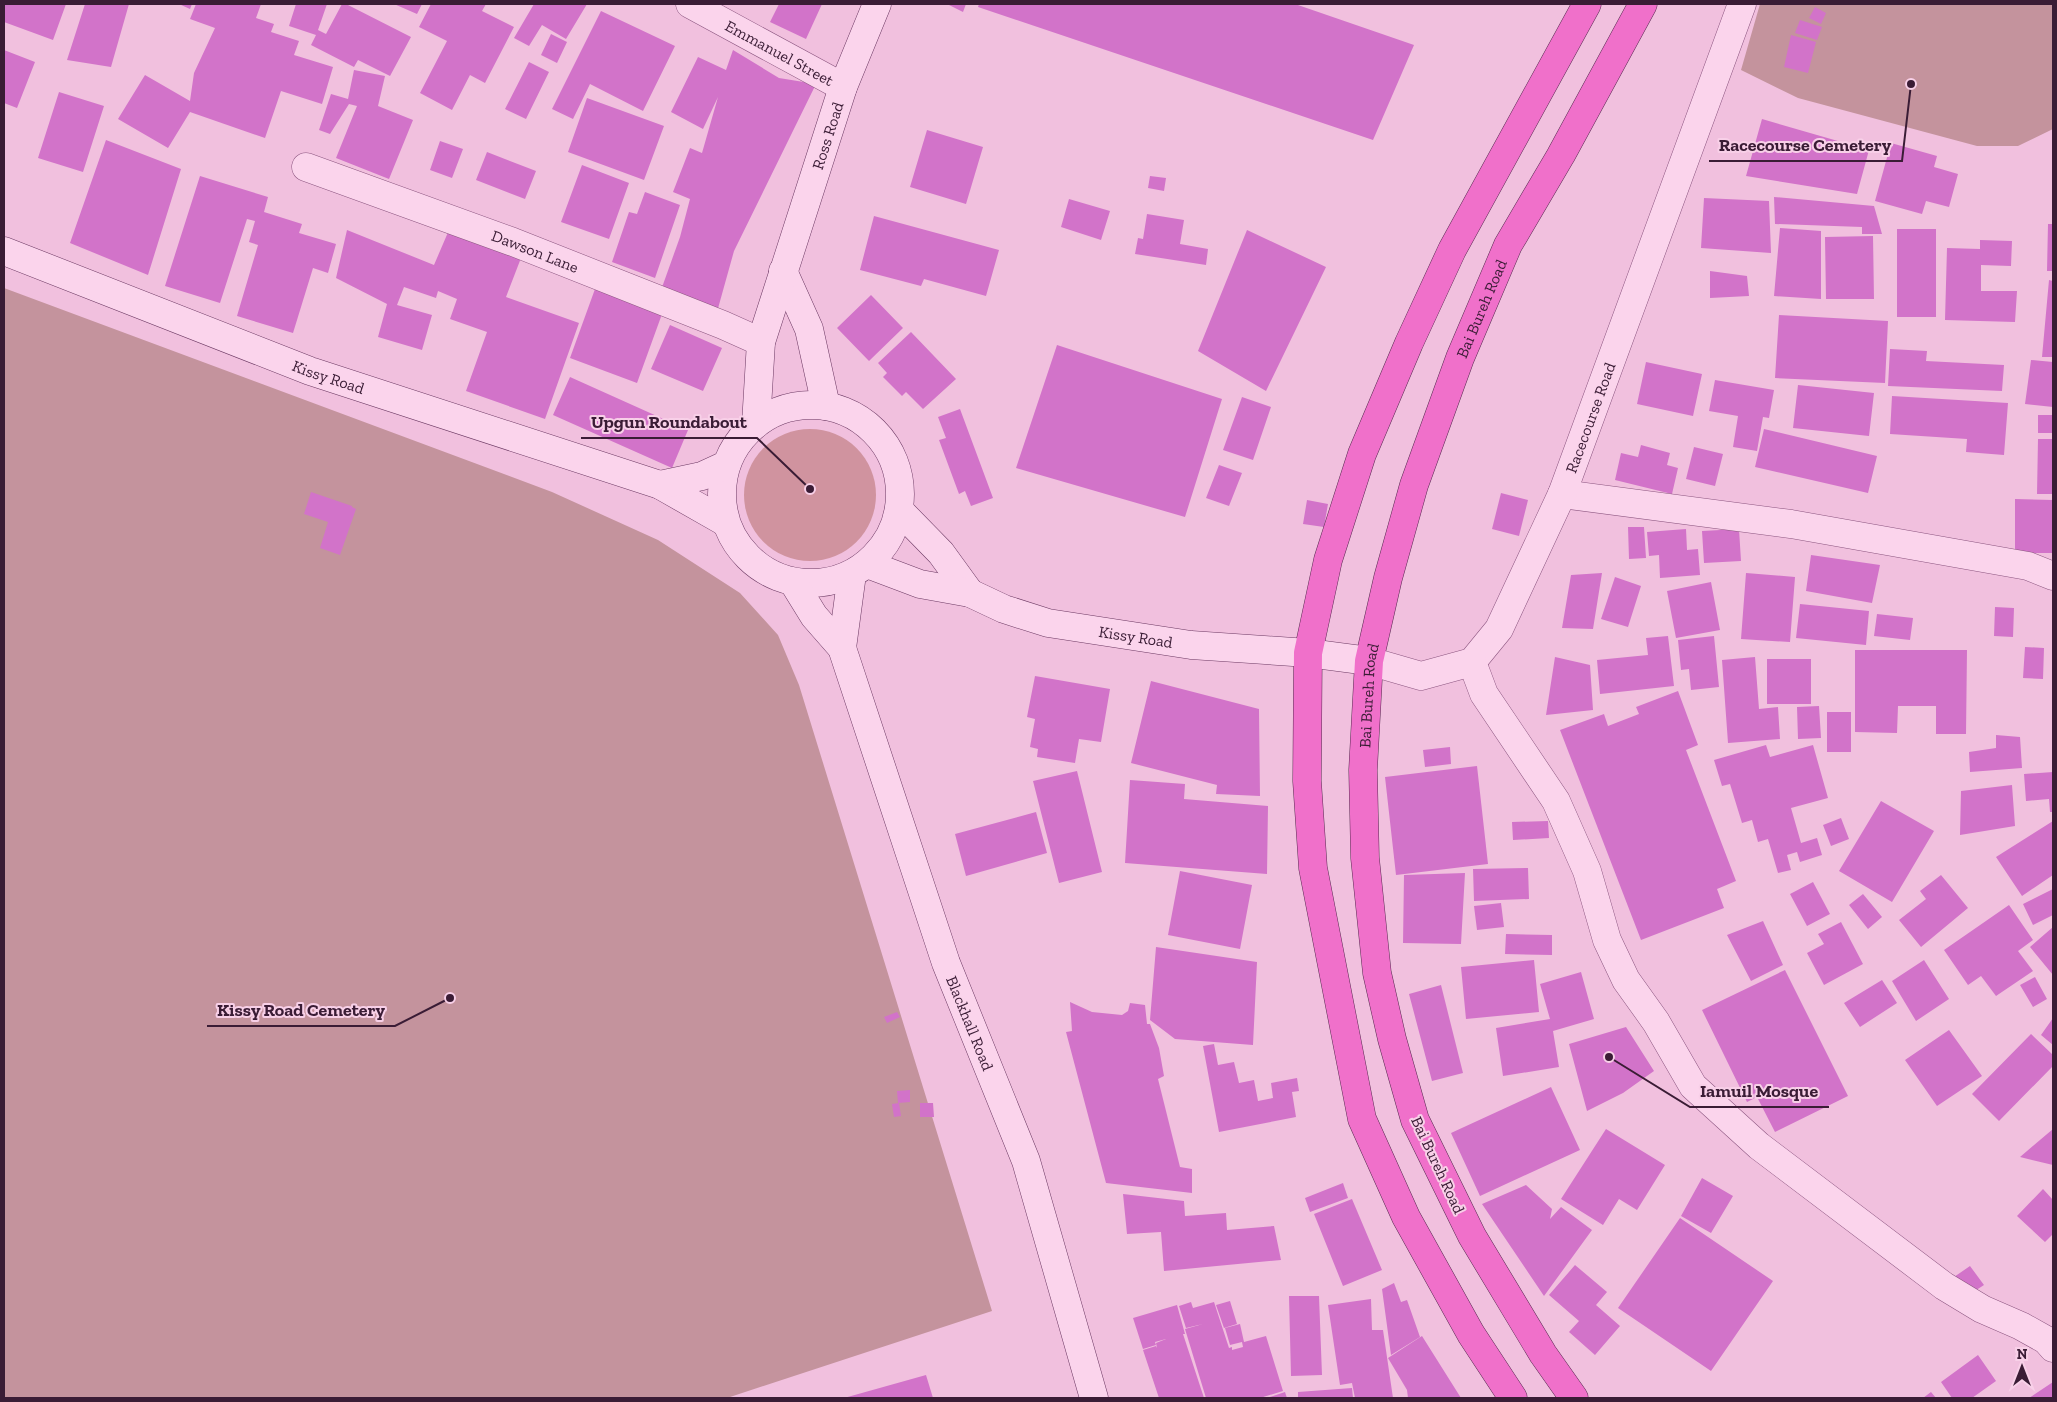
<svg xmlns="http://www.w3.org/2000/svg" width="2057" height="1402" font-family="'Zilla Slab',serif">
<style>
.green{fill:#d0939f}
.cemetery{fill:#c4939d}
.building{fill:#d273c9}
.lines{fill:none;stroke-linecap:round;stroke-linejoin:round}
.minor-casing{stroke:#8c5680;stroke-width:29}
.secondary-casing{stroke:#6d3a64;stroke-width:29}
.trunk-casing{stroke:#592b52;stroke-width:29}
.minor{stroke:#fbd4ec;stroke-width:28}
.secondary{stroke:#fbd4ec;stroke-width:28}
.trunk{stroke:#f070ca;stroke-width:28}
.labels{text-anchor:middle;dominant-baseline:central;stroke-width:4;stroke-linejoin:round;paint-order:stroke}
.street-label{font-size:16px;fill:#3a1c35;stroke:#f8d0e8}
.leader{fill:none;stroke:#3a1c35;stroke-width:2}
.callout-dot{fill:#3a1c35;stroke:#f8d0e8;stroke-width:2}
.callout-label{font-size:18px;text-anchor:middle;font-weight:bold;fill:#3a1c35;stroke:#f8d0e8;stroke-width:4;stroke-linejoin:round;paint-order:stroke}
</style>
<rect width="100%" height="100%" fill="#f1c0de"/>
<path class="green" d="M744 495a66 66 0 1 1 132 0a66 66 0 1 1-132 0Z"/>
<path class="cemetery" d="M 1760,4 L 2053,4 L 2053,129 L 2018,146 L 1977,146 L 1798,98 L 1741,70 Z
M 4,288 L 552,492 L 658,540 L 740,593 L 778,635 L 799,685 L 992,1311 L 727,1398 L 4,1398 Z"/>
<path class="building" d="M 4,4 L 66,4 L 53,40 L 4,22 Z
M 85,4 L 129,4 L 111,67 L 67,60 Z
M 179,4 L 192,4 L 190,9 Z
M 196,4 L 261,4 L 256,18 L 274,24 L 271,32 L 299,41 L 294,55 L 333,67 L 322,104 L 281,91 L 265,138 L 190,112 L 168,148 L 118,119 L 145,75 L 190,101 L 194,73 L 215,28 L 190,19 Z
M 296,4 L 327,4 L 318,30 L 326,34 L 342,4 L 346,4 L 411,37 L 390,76 L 358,60 L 354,67 L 311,45 L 316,35 L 289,26 Z
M 394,4 L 422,4 L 417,14 Z
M 431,4 L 486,4 L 482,11 L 514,27 L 485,83 L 470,75 L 452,110 L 420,93 L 447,41 L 419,27 Z
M 534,4 L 587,4 L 566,39 L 542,25 L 529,46 L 514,38 Z
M 779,4 L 822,4 L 806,39 L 770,22 Z
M 947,4 L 966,4 L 963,12 Z
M 979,4 L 1295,4 L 1414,45 L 1373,140 L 978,7 Z
M 1815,7 L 1826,13 L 1821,24 L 1809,18 Z
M 601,11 L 675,46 L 643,111 L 590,84 L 573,119 L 552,109 Z
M 1800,20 L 1822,27 L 1817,40 L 1795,33 Z
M 551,34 L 567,42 L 557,63 L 541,55 Z
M 1791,35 L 1816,42 L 1808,73 L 1784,67 Z
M 4,50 L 35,62 L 17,108 L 4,103 Z
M 733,50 L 779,78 L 816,84 L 734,251 L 717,312 L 660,293 L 680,237 L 690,199 L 673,192 L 690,148 L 702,153 L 718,97 L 703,129 L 671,112 L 698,57 L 726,70 Z
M 529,62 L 549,72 L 526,119 L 505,109 Z
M 354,70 L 385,76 L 378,106 L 413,120 L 389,179 L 336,158 L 357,106 L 349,104 L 330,134 L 319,130 L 331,94 L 348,99 Z
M 59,92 L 104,106 L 83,172 L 38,158 Z
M 587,98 L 664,126 L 644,180 L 568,152 Z
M 1762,119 L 1869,150 L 1857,194 L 1746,176 Z
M 927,130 L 983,147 L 966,204 L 910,187 Z
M 106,140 L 181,169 L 148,275 L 70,243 Z
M 440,141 L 463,149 L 452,178 L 430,170 Z
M 1891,143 L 1937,156 L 1934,167 L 1958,174 L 1949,207 L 1926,201 L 1922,214 L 1875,201 Z
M 487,152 L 536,171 L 525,199 L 476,180 Z
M 582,165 L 629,183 L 609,239 L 561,222 Z
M 200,176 L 268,197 L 264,212 L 302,224 L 299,233 L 336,244 L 328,273 L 313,268 L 293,333 L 237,316 L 258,245 L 249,242 L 255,221 L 247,219 L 220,303 L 165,286 Z
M 1150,176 L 1166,178 L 1164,191 L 1148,188 Z
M 645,192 L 680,205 L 655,278 L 612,262 L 629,212 L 637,214 Z
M 1774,197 L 1874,206 L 1882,234 L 1862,234 L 1862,227 L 1775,224 Z
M 1704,198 L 1769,201 L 1771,253 L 1701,248 Z
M 1069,199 L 1110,211 L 1101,240 L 1061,227 Z
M 1147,214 L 1184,220 L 1180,244 L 1208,249 L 1206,265 L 1135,254 L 1138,238 L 1143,239 Z
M 874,216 L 999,250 L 986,296 L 924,279 L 921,286 L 860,270 Z
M 2048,224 L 2053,224 L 2053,271 L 2047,271 Z
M 1780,228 L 1821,231 L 1821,299 L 1774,296 Z
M 1897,229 L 1936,229 L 1936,317 L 1897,317 Z
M 347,230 L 434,265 L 449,230 L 521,258 L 506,297 L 579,323 L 545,419 L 466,391 L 487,332 L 450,319 L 457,299 L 438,291 L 436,298 L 404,287 L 397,305 L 432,315 L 422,350 L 378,337 L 387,304 L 336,278 Z
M 1247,230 L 1326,267 L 1266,391 L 1198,351 Z
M 1873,236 L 1874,299 L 1826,299 L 1825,237 Z
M 1980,240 L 2012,241 L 2011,266 L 1981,265 L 1981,291 L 2017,291 L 2015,322 L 1945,320 L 1947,248 L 1980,249 Z
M 1710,271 L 1747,276 L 1749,296 L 1710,298 Z
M 2049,280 L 2053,281 L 2053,357 L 2042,357 Z
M 595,289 L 662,314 L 637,383 L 570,358 Z
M 871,295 L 903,328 L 869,361 L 837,328 Z
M 1779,315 L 1888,321 L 1885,383 L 1775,378 Z
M 670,325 L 722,348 L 703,391 L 651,369 Z
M 911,332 L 956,379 L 923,409 L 906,392 L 902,396 L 883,377 L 887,373 L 878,363 Z
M 1057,345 L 1222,399 L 1185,517 L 1016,468 Z
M 1890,349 L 1927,351 L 1926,361 L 2004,365 L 2002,391 L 1888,386 Z
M 2031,360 L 2053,362 L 2053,407 L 2025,404 Z
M 1646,362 L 1702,374 L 1693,416 L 1637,404 Z
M 570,377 L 688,430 L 672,468 L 553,415 Z
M 1715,380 L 1774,390 L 1769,418 L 1763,417 L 1757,451 L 1733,447 L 1738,416 L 1709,411 Z
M 1798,385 L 1874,393 L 1869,436 L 1793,428 Z
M 1892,396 L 2008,403 L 2004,455 L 1966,452 L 1967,439 L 1890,434 Z
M 1242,397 L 1271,407 L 1253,460 L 1223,450 Z
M 960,409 L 993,498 L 971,506 L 965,491 L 959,494 L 939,440 L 946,438 L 938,417 Z
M 2038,415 L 2053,415 L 2053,433 L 2038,433 Z
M 1764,429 L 1877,456 L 1868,493 L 1755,467 Z
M 2038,439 L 2053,439 L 2053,494 L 2037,494 Z
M 1641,445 L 1670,453 L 1667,465 L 1678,468 L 1672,494 L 1615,480 L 1621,453 L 1638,457 Z
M 1694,447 L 1723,454 L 1715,486 L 1686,479 Z
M 1219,465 L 1242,473 L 1229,506 L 1206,498 Z
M 311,492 L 352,506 L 352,507 L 356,509 L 340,555 L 320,548 L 328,522 L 304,514 Z
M 1501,493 L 1528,500 L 1519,536 L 1492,529 Z
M 2015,499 L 2053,500 L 2053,553 L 2015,553 Z
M 1307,500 L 1328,504 L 1324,527 L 1303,524 Z
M 1628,527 L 1644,527 L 1646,558 L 1629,559 Z
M 1686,529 L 1687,550 L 1698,549 L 1700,575 L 1660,578 L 1659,555 L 1649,556 L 1647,532 Z
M 1739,529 L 1741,561 L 1704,563 L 1702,531 Z
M 1811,555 L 1880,565 L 1872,603 L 1806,591 Z
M 1602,573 L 1593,629 L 1562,628 L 1571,575 Z
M 1746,573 L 1795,577 L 1790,642 L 1741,639 Z
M 1615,577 L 1641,586 L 1628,627 L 1601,619 Z
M 1711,582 L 1720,630 L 1676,638 L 1667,591 Z
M 1800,604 L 1869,611 L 1866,645 L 1796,638 Z
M 1995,607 L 2014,608 L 2013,637 L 1994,636 Z
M 1877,614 L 1913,618 L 1910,640 L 1874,636 Z
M 1668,636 L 1674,686 L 1600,694 L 1597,660 L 1648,655 L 1646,638 Z
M 1714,636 L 1719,687 L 1691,690 L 1689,669 L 1681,670 L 1678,640 Z
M 2025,647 L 2044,648 L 2043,679 L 2023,678 Z
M 1855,650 L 1967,650 L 1966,734 L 1936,734 L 1936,706 L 1898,706 L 1897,733 L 1855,732 Z
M 1555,657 L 1590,665 L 1593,710 L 1546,715 Z
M 1755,657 L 1759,709 L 1778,707 L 1780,739 L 1728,743 L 1722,660 Z
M 1767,659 L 1811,659 L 1811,704 L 1767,704 Z
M 1035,676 L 1110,689 L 1101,742 L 1079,739 L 1075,763 L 1037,757 L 1038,749 L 1030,747 L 1035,719 L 1027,717 Z
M 1151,681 L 1259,709 L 1260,796 L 1216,794 L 1217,785 L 1131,763 Z
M 1678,691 L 1698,745 L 1686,750 L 1736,881 L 1717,889 L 1724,908 L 1641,940 L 1560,730 L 1604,714 L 1608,726 L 1639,714 L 1636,707 Z
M 1819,706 L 1821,738 L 1798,739 L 1797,707 Z
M 1827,712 L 1851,712 L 1851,752 L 1827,752 Z
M 1996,735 L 2020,737 L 2022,768 L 1970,772 L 1969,752 L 1996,748 Z
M 1766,745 L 1770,757 L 1813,745 L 1828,798 L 1791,808 L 1801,843 L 1817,838 L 1822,855 L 1800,862 L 1797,852 L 1787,855 L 1791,870 L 1778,873 L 1768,839 L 1758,842 L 1752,820 L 1742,823 L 1730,784 L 1722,786 L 1714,760 Z
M 1450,747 L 1451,764 L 1425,767 L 1423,750 Z
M 1477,766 L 1488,864 L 1396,875 L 1385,777 Z
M 1077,771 L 1102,872 L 1059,883 L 1033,781 Z
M 2053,772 L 2053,812 L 2050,812 L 2049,799 L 2026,801 L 2024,774 Z
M 1130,780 L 1185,784 L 1184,799 L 1268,806 L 1267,874 L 1125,863 Z
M 2012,785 L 2015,826 L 1960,835 L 1961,791 Z
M 1881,801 L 1934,831 L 1892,902 L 1839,871 Z
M 1036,812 L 1047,853 L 966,876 L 955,834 Z
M 1841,818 L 1849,839 L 1831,846 L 1823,825 Z
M 1548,821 L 1549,838 L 1513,840 L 1512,822 Z
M 2053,821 L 2053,875 L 2022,896 L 1996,857 Z
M 1528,868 L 1529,899 L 1474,901 L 1473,869 Z
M 1180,871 L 1252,885 L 1240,949 L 1168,935 Z
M 1465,873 L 1461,944 L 1403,943 L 1404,875 Z
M 1941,875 L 1968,908 L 1921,947 L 1899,920 L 1926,899 L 1920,891 Z
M 1813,882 L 1830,914 L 1807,926 L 1790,894 Z
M 2053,889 L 2053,915 L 2033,925 L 2023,904 Z
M 1863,894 L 1882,917 L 1868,929 L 1849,905 Z
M 1501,903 L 1504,927 L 1477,930 L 1474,906 Z
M 2009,905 L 2033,940 L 2018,951 L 2033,971 L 1996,996 L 1981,976 L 1968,985 L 1944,950 Z
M 1763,921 L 1783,965 L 1751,981 L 1727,935 Z
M 1841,922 L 1863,964 L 1824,985 L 1807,953 L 1824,944 L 1818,934 Z
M 2053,927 L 2053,975 L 2030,947 Z
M 1506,934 L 1552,935 L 1552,955 L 1505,954 Z
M 1156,947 L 1257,962 L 1253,1045 L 1175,1039 L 1150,1020 Z
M 1534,960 L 1539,1012 L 1466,1019 L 1461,967 Z
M 1924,960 L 1949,999 L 1916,1021 L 1892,981 Z
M 1785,970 L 1848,1096 L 1775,1132 L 1757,1097 L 1747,1102 L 1702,1010 Z
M 1581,972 L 1594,1019 L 1553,1031 L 1559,1067 L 1503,1076 L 1496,1028 L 1550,1019 L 1540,984 Z
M 2035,977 L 2047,999 L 2033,1007 L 2020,985 Z
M 1882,980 L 1897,1003 L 1860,1027 L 1844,1003 Z
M 1441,985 L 1463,1073 L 1432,1081 L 1409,994 Z
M 1070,1002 L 1092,1012 L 1122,1015 L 1128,1011 L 1130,1003 L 1145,1005 L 1147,1024 L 1150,1024 L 1159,1048 L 1164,1076 L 1158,1079 L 1180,1167 L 1192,1169 L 1192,1193 L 1106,1183 L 1066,1032 L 1072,1031 Z
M 897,1012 L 900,1017 L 887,1023 L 884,1017 Z
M 2053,1018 L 2053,1045 L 2041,1035 Z
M 1626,1027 L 1654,1071 L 1623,1093 L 1587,1111 L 1569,1044 Z
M 1949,1030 L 1982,1076 L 1937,1106 L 1905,1060 Z
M 2031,1034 L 2053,1055 L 2053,1066 L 1999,1121 L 1972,1094 Z
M 1214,1044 L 1218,1065 L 1234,1062 L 1239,1083 L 1254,1080 L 1258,1101 L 1273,1098 L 1271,1083 L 1297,1078 L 1299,1091 L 1292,1092 L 1296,1117 L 1219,1132 L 1203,1046 Z
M 1551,1087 L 1580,1150 L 1480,1196 L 1451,1133 Z
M 910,1090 L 910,1102 L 898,1103 L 897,1091 Z
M 899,1103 L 901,1116 L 894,1117 L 892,1104 Z
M 920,1103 L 933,1103 L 934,1117 L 920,1117 Z
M 1606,1129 L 1665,1165 L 1637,1210 L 1619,1199 L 1603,1225 L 1561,1199 Z
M 2053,1129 L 2053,1165 L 2020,1157 Z
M 1702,1178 L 1733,1196 L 1711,1233 L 1681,1216 Z
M 1343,1183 L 1348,1198 L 1310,1212 L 1305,1198 Z
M 1526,1185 L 1552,1209 L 1550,1219 L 1561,1207 L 1592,1230 L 1544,1296 L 1482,1204 Z
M 2043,1189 L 2053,1200 L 2053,1234 L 2045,1242 L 2017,1216 Z
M 1123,1194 L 1184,1201 L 1185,1216 L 1226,1213 L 1227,1230 L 1274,1226 L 1281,1260 L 1164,1271 L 1161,1232 L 1127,1234 Z
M 1352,1199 L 1382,1270 L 1343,1286 L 1314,1214 Z
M 1680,1218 L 1773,1281 L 1711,1371 L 1618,1308 Z
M 1575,1265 L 1607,1292 L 1596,1305 L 1620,1326 L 1595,1355 L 1569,1332 L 1579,1321 L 1549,1295 Z
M 1970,1266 L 1984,1285 L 1967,1296 L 1954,1277 Z
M 1394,1283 L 1401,1302 L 1407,1300 L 1420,1337 L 1391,1355 L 1382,1289 Z
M 1289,1296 L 1319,1296 L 1322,1375 L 1291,1376 Z
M 1371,1299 L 1372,1330 L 1383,1330 L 1393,1398 L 1355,1398 L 1352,1383 L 1340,1385 L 1328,1305 Z
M 1230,1301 L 1237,1324 L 1224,1328 L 1216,1305 Z
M 1191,1302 L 1193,1308 L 1214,1302 L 1229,1348 L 1232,1347 L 1232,1350 L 1243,1347 L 1242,1342 L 1230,1345 L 1225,1328 L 1240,1324 L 1244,1342 L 1266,1336 L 1283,1391 L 1260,1398 L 1206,1398 L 1185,1329 L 1203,1324 L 1186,1328 L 1179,1306 Z
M 1177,1305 L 1185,1334 L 1183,1334 L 1204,1398 L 1159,1398 L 1143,1350 L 1156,1346 L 1157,1348 L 1156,1343 L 1166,1339 L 1155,1342 L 1156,1345 L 1143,1349 L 1133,1318 Z
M 1422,1336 L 1461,1398 L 1408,1398 L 1407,1390 L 1388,1358 Z
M 1978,1355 L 1996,1381 L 1972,1398 L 1952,1398 L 1941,1382 Z
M 926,1375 L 933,1398 L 844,1398 Z
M 2053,1382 L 2053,1398 L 2029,1398 Z
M 1352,1388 L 1353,1398 L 1298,1398 L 1298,1392 Z
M 1285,1392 L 1287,1398 L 1267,1398 Z
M 1931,1392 L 1936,1398 L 1923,1398 Z"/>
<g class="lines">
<g class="minor-casing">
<g id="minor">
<path id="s1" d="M 690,4 L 843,87"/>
<path id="s2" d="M 306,167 L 513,242 L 723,325 L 761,342"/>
<path d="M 1562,494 L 1791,524 L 2028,566 L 2053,576"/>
<path id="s3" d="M 1369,661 L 1421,676 L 1472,662 L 1499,629 L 1562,494 L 1742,4"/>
<path d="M 1472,662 L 1484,694 L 1556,801 L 1587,871 L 1607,940 L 1626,980 L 1656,1022 L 1693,1086 L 1759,1146 L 1944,1286 L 1982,1309 L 2021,1326 L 2046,1340 L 2053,1348"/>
</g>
</g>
<g class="secondary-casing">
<g id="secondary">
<path id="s4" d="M 4,251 L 310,371 L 660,485 L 725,522"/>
<path d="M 783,271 L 809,329 L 826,406"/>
<circle cx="811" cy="494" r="89"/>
<path id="s5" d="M 756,424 L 761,342 L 843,87 L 877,4"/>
<path d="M 660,485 L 702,476 L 726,465"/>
<path d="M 899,510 L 941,553 L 970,593"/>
<path id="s6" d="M 867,564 L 920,584 L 970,593 L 1004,609 L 1048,623 L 1191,645 L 1308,653 L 1369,661"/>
<path id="s7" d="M 793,582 L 814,616 L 842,648 L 946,963 L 1026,1161 L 1094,1398"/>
<path d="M 842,648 L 852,574"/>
</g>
</g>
<g class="trunk-casing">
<g id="trunk">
<path d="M 1513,1398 L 1471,1334 L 1406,1217 L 1362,1119 L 1313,868 L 1307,781 L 1308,653 L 1328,560 L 1362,454 L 1409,343 L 1452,250 L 1587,4"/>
<path id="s8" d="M 1574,1398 L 1543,1354 L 1472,1236 L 1415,1120 L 1392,1039 L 1377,973 L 1365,858 L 1363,770 L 1369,661 L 1388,578 L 1414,485 L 1460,358 L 1508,245 L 1561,155 L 1643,4"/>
</g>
</g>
<use href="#minor" class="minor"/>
<use href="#secondary" class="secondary"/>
<use href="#trunk" class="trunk"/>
</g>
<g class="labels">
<g class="street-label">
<text stroke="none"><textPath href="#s1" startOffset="102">Emmanuel Street</textPath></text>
<text stroke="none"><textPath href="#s5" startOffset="299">Ross Road</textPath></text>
<text stroke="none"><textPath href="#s2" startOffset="244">Dawson Lane</textPath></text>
<text stroke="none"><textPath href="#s8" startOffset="1156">Bai Bureh Road</textPath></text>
<text stroke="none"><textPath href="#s4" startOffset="348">Kissy Road</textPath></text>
<text stroke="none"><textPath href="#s3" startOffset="380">Racecourse Road</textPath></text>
<text stroke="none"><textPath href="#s6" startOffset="280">Kissy Road</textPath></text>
<text stroke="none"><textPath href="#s8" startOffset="751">Bai Bureh Road</textPath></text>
<text stroke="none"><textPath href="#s7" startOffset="479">Blackhall Road</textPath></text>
<text transform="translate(1438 1165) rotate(65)">Bai Bureh Road</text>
</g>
</g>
<path class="leader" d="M1911 84L1902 161H1709M810 489L757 438H581M450 998L395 1026H207M1609 1057L1690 1107H1829"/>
<g class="callout-dot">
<circle cx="1911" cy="84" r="5"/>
<circle cx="810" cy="489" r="5"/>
<circle cx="450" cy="998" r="5"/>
<circle cx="1609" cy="1057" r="5"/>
</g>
<g class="callout-label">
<text x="1805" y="151">Racecourse Cemetery</text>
<text x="669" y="428">Upgun Roundabout</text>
<text x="301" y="1016">Kissy Road Cemetery</text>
<text x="1759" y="1097">Iamuil Mosque</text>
</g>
<rect width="2057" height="1402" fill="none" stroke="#3a1c35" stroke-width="10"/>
<g transform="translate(2022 1367)" stroke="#f8d0e8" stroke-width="4" paint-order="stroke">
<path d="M0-4L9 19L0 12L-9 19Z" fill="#3a1c35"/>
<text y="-8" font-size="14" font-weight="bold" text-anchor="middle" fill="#3a1c35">N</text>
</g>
</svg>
